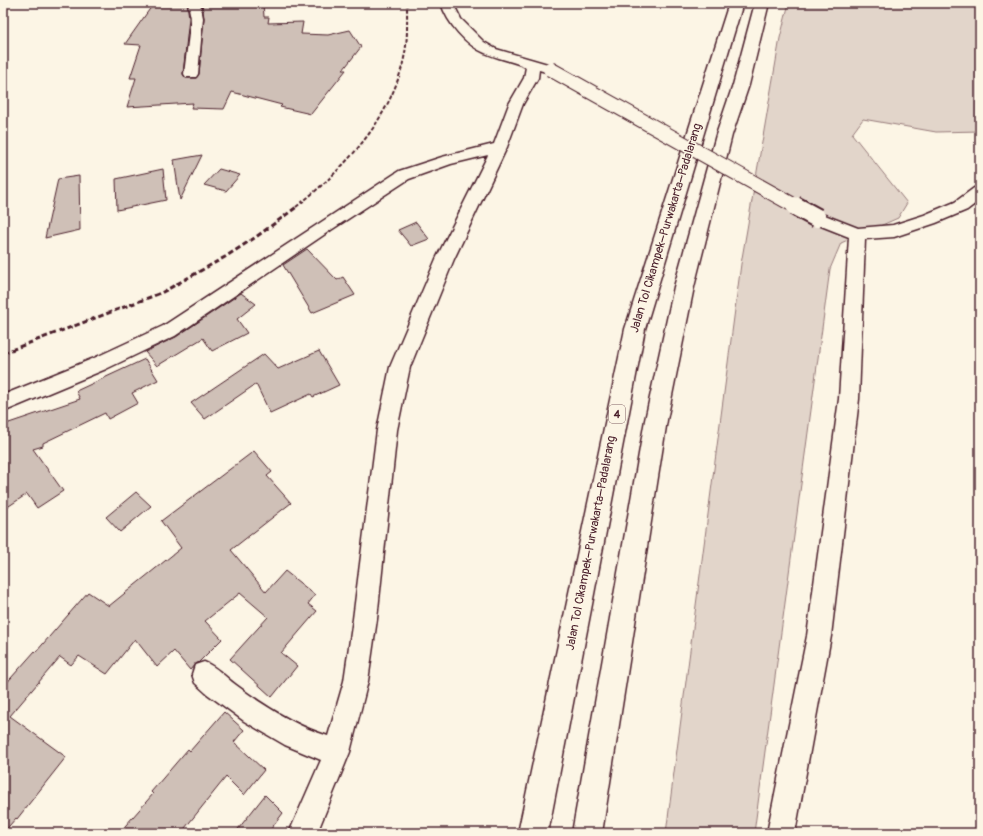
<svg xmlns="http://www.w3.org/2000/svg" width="983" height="836" font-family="Pangolin,sans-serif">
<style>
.green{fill:#e2d5ca;stroke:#967a7a}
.building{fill:#cfc0b7;stroke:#4a1f2b}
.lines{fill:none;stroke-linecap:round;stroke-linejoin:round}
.minor-casing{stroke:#4a1f2b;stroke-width:3}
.motorway-casing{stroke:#4a1f2b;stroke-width:3}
.minor{fill:#fcf5e5;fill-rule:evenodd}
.motorway{fill:#fcf5e5;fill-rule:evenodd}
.rail-far1{stroke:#4a1f2b;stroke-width:2;stroke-dasharray:4 2;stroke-linecap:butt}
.rail{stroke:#4a1f2b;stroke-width:3;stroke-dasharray:5.5 3;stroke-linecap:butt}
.minor-bridge-far1-casing{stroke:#4a1f2b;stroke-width:16;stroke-linecap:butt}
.minor-bridge-casing{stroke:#4a1f2b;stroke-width:22;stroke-linecap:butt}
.minor-bridge-far1{stroke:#fcf5e5;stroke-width:14}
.minor-bridge{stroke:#fcf5e5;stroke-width:18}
.labels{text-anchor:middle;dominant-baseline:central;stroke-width:3;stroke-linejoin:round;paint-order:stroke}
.shield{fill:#fcf5e5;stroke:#7f5f63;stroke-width:1}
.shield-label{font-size:11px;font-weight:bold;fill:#4a1f2b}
.street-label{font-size:12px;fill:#4a1f2b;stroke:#fcf5e5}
</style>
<rect width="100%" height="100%" fill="#fcf5e5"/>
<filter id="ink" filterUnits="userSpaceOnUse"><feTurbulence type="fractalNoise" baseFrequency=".025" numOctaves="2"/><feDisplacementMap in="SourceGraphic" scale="8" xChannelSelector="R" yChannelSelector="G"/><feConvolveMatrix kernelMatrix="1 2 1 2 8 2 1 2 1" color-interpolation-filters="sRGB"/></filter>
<g filter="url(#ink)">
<path class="green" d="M 789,3 L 980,3 L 980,131 L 936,132 L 863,119 L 852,134 L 907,203 L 898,218 L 841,243 L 830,269 L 754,833 L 666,833 L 741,264 L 780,38 Z"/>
<path class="building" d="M 154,3 L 187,3 L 189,18 L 183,74 L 186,78 L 196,78 L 199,74 L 204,18 L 202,3 L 263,3 L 264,17 L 269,17 L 268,23 L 303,22 L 301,34 L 328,35 L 350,30 L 361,47 L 343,70 L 346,70 L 311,114 L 280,107 L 282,105 L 232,92 L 224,109 L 191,108 L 193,103 L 127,107 L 136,78 L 130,78 L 141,45 L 125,44 Z
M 202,155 L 180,200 L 174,160 Z
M 163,169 L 166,200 L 117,210 L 116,179 Z
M 219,169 L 240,175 L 226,191 L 204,185 Z
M 79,176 L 80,230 L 45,238 L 58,179 Z
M 416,222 L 429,239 L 411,246 L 398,230 Z
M 307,249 L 337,280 L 343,277 L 355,295 L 312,313 L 283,265 Z
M 241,293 L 256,304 L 237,319 L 247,333 L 212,351 L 203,338 L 157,366 L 145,352 L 176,337 Z
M 319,351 L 339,385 L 313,397 L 311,394 L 270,413 L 256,384 L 205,419 L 191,403 L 264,354 L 278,369 Z
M 145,359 L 158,380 L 132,393 L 138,403 L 108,419 L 105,413 L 43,443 L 43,446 L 33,449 L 63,491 L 37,508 L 27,494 L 3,510 L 3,425 L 80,399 L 76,391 Z
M 254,451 L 272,472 L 267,476 L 291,503 L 231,550 L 266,592 L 285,571 L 315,595 L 308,604 L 317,611 L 281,653 L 297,666 L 272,697 L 230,659 L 268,617 L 240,593 L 205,621 L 222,639 L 198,663 L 195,664 L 190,670 L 174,651 L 157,667 L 135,639 L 107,674 L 79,656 L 71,665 L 60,657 L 10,716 L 66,757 L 17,819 L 16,818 L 3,833 L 3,687 L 35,651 L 36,652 L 88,592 L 109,606 L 181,548 L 161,521 Z
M 136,492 L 151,506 L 120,532 L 106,517 Z
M 224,712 L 244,730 L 234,742 L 264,770 L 244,795 L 226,777 L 181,833 L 119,833 L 153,794 L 151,792 L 188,749 L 190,751 Z
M 265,795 L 283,813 L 268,833 L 235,833 Z"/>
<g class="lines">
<g class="minor-casing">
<path id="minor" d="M 188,3 L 200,3 L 203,18 L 198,74 L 196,77 L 186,77 L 184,74 L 191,18 Z
M 441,3 L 453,3 L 461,19 L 484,42 L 496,49 L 551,65 L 553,68 L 551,71 L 546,72 L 539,70 L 538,78 L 523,104 L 507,147 L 454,259 L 410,367 L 397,430 L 377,619 L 368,681 L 350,752 L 317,833 L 289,833 L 321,760 L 285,745 L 244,721 L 206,693 L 195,683 L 192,674 L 195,665 L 204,662 C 217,667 225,677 236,685 C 264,706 295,726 328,736 L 344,681 L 353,619 L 377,430 L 390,367 L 436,259 L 488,155 L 451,164 L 409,179 L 331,230 L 175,336 L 106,369 L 3,412 L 3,395 L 92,359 L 163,326 L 399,171 L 442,157 L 494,144 L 509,104 L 524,78 L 526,67 C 513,61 498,59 485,53 C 466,45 447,23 441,3 Z
M 980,187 L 980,200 L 967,210 L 936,223 L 894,237 L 865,239 L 859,399 L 831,636 L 795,833 L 767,833 L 807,636 L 839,399 L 849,237 L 811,222 L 809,218 L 811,214 L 817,212 L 858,228 L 893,225 L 924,215 L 955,202 L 974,188 Z"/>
</g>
<g class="motorway-casing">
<path id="motorway" d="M 729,3 L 743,3 L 645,329 L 548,833 L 518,833 L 625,329 Z
M 755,3 L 769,3 L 749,85 L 732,135 L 694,287 L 667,420 L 602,833 L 572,833 L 645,420 L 674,287 L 716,135 L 733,85 Z"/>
</g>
<use href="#minor" class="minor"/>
<use href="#motorway" class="motorway"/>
<path class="rail-far1" d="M 296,207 C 344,169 391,120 404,58 C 408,40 407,21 407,3"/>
<path class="rail" d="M 3,353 L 161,293 L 225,257 L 256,237 L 298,206"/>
<g class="minor-bridge-far1-casing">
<path id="minor-bridge-far1" d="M 550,69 L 797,207"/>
</g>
<g class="minor-bridge-casing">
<path id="minor-bridge" d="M 795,206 L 817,218"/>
</g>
<use href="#minor-bridge-far1" class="minor-bridge-far1"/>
<use href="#minor-bridge" class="minor-bridge"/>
</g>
</g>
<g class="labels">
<rect class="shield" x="609" y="405" width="16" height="18" rx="3"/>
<g class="shield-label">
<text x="617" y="414">4</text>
</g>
<g class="street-label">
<text transform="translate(666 228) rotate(-73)">Jalan Tol Cikampek–Purwakarta–Padalarang</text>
<text transform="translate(591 543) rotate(-79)">Jalan Tol Cikampek–Purwakarta–Padalarang</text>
</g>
</g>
<rect width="983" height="836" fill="none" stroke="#fcf5e5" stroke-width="16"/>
<rect x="8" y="8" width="967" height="820" fill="none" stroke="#4a1f2b" stroke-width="1.5" filter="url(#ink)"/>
</svg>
